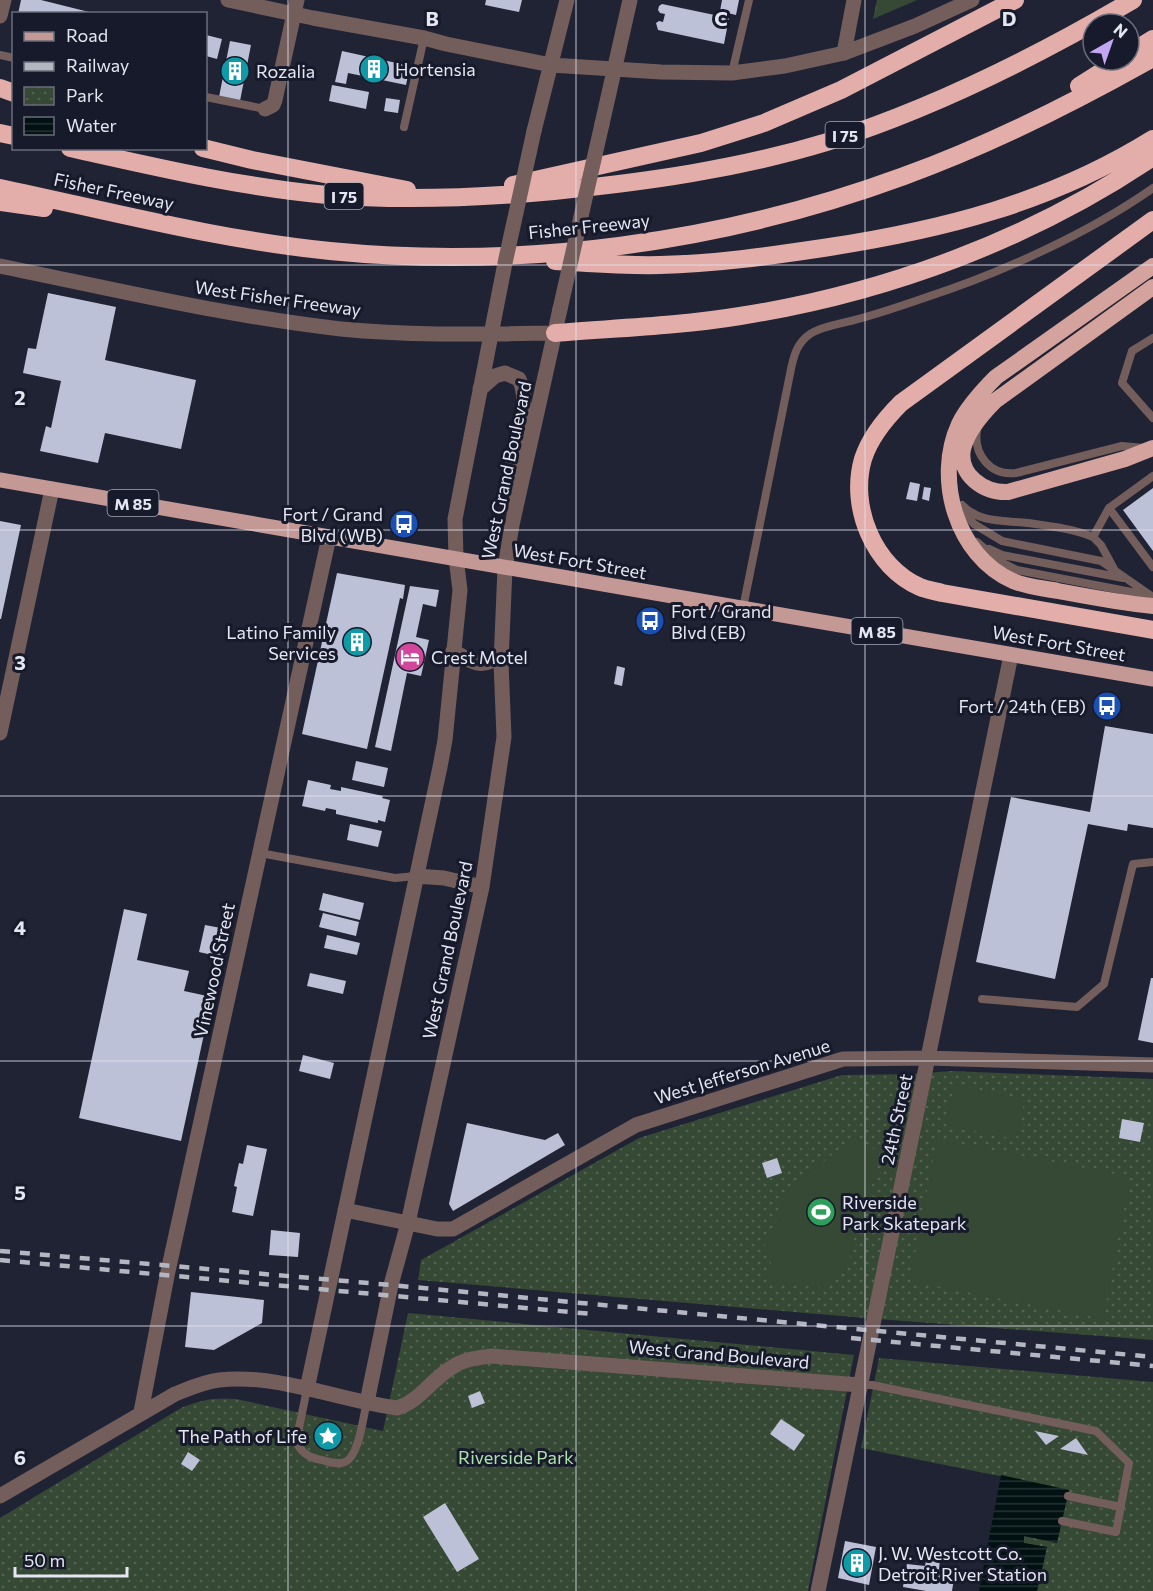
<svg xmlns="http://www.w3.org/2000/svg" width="1153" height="1591" font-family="Commissioner,sans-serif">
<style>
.grass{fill:url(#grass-tufts)}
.park{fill:url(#park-dots)}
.pitch{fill:#354934}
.water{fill:url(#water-rules)}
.building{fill:#bdc1d7}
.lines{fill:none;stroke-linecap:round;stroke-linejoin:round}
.service{stroke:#745e5c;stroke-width:8}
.minor{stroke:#745e5c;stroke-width:15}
.tertiary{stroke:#745e5c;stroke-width:15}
.primary{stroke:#c49894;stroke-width:15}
.trunk{stroke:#d4a39e;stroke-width:16}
.motorway{stroke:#e3aea9;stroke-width:18}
.rail{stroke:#b4b6c2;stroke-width:4.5;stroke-dasharray:10 10;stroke-linecap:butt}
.tertiary-bridge{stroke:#745e5c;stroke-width:15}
.grid{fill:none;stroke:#e4e6f1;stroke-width:1.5;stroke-opacity:0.55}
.labels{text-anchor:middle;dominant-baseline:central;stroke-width:6;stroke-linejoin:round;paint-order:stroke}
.shield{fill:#171a2a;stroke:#a6a9b5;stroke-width:1.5}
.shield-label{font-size:16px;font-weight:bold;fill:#e4e6f1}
.poi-label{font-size:18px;fill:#e4e6f1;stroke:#171a2a;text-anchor:start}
.street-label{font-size:18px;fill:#e4e6f1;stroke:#171a2a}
.park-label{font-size:18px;fill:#ade2ab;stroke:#171a2a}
.grid-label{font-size:20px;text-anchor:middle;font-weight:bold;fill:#e4e6f1;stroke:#171a2a;stroke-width:6;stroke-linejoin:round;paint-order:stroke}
</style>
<defs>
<pattern id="grass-tufts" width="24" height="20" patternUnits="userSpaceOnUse" patternTransform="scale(1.5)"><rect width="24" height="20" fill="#354934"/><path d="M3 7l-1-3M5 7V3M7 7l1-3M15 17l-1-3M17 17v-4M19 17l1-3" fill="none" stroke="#526352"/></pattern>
<pattern id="park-dots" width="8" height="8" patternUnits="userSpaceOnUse" patternTransform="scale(1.5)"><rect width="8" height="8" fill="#354934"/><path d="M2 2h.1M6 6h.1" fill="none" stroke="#526352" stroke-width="1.8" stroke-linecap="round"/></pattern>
<pattern id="water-rules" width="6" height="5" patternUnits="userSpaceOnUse" patternTransform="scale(1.5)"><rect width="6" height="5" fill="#011011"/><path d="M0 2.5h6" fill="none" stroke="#263334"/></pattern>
</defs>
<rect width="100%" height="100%" fill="#202334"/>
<path class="grass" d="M 877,0 L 917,0 L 873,19 Z"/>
<path class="park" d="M 952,1071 L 1153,1079 L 1153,1340 L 865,1318 L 418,1280 L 421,1260 L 639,1138 L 842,1075 L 913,1074 Z
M 408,1313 L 854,1355 L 808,1591 L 0,1591 L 0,1518 L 181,1408 C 200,1400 215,1397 236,1399 L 383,1431 Z
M 879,1358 L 1153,1382 L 1153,1591 L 1037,1591 L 1047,1547 L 1023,1543 L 1024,1536 L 1057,1542 L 1068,1490 L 861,1448 Z"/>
<path class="pitch" d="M 954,1085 L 1025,1099 L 1016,1139 L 946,1126 Z
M 855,1137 L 880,1153 L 866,1210 L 860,1214 L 849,1261 L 822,1288 L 769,1282 L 771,1262 L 763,1241 L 775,1226 L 783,1193 Z
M 937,1139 L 1130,1177 L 1103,1319 L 910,1281 Z"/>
<path class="water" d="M 1001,1475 L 1069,1490 L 1057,1543 L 1024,1536 L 1024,1543 L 1047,1547 L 1037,1591 L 979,1591 Z"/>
<path class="building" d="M 21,0 L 41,0 L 97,14 L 18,14 Z
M 486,0 L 522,0 L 519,12 L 485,5 Z
M 722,0 L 739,0 L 736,15 L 720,11 Z
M 662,4 L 729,18 L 724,44 L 658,30 L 656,23 L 659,21 L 663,22 L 665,14 L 660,13 L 658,10 L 659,6 Z
M 206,35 L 222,39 L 217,59 L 206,56 Z
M 230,41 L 251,45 L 240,101 L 219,97 Z
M 342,51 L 410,66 L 406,85 L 348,73 L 346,84 L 335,82 Z
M 332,85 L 369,92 L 366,109 L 329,101 Z
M 386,98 L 400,100 L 398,113 L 384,111 Z
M 48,293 L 116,307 L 105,360 L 196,380 L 181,449 L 105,433 L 98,463 L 40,451 L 46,426 L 51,428 L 61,381 L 23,373 L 28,348 L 36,349 Z
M 910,482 L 920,484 L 917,501 L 906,499 Z
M 924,487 L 931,488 L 929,501 L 922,499 Z
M 1153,488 L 1153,551 L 1123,510 Z
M 0,521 L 21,525 L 1,619 L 0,619 Z
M 337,573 L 405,585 L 403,599 L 400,598 L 367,749 L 302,734 Z
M 410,586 L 439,590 L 436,607 L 423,604 L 416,637 L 429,640 L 421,676 L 407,673 L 391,751 L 375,747 Z
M 617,666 L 625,668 L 622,686 L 614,684 Z
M 1105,726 L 1153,734 L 1153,828 L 1128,824 L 1127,831 L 1088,824 L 1055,979 L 976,962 L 1011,797 L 1090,812 Z
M 356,761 L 388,768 L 384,787 L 352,780 Z
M 308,780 L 331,785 L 330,789 L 341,791 L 341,787 L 383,796 L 382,798 L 390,800 L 385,822 L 378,820 L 378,823 L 336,814 L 336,810 L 326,808 L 325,811 L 302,806 Z
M 350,824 L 382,831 L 378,847 L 347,840 Z
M 323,893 L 364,903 L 360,920 L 319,910 Z
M 124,909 L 147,914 L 137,960 L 189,971 L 184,991 L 212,997 L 181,1141 L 79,1118 Z
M 323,913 L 359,922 L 356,936 L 319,927 Z
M 205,925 L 226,929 L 221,957 L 199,952 Z
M 327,935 L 360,943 L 357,955 L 324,948 Z
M 310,973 L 346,981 L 343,994 L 307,986 Z
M 1151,978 L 1153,978 L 1153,1043 L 1138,1040 Z
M 303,1055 L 334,1063 L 330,1079 L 299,1071 Z
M 1122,1119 L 1144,1123 L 1140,1142 L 1119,1138 Z
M 467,1123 L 545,1140 L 558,1133 L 565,1145 L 453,1211 L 449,1204 Z
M 247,1145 L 267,1149 L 253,1216 L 232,1212 L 237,1187 L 234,1186 L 239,1163 L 243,1164 Z
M 777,1158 L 782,1173 L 767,1178 L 762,1163 Z
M 271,1230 L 300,1233 L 298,1257 L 269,1255 Z
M 191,1292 L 264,1300 L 262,1323 L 214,1350 L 185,1347 Z
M 480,1391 L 485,1403 L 472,1408 L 468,1396 Z
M 781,1419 L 805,1435 L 794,1451 L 770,1434 Z
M 1035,1431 L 1059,1436 L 1046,1445 Z
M 1076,1438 L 1088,1455 L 1060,1449 Z
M 188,1452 L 200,1460 L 192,1471 L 181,1464 Z
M 445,1503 L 479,1559 L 457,1572 L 423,1517 Z
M 845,1541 L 876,1547 L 869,1585 L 838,1578 Z
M 927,1556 L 940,1558 L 939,1570 L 955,1572 L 952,1591 L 926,1591 L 903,1587 L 907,1564 L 925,1566 Z"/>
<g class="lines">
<path class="service" d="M 0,55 L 14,58
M 732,73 L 749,0
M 206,97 L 265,109
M 404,127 L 424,38
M 1153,338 L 1132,351 L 1122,383 L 1153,418
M 977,430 C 973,454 990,476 1016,473 L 1122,446 L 1144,448
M 1153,476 L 1109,508 L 1153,567
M 962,505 C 981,524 1004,520 1028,523 C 1049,526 1074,529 1093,537 L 1101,545 L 1114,569
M 960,508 L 974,524 L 1002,541 L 1101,561 L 1153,597
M 1093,537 L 1109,508
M 977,542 L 1001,562 L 1017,570 L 1147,595
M 989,549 L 1002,555 L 1123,578
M 743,608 L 791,369 C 794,355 797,343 810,334 C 824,325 842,324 858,319 C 881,313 904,305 927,297 C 1001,273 1089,233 1153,188
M 260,853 L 395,878 L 416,876
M 982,999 L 1077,1007 L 1104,984 L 1133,864 L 1153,862
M 860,1385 L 872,1385 L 1096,1431 L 1129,1463 L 1116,1532 L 1062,1521
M 307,1389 L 296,1442 C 302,1453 309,1458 322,1460 C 329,1462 337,1465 345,1462 C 359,1457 363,1416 367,1402
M 1068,1496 L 1121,1507"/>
<path class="minor" d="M 0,16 L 4,0
M 844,53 L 854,0
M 265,109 L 273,105 L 275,100 L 297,0
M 453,651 C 472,662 482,671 502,654
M 0,733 L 52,489
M 416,876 L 444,878 L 482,887
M 345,1210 L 437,1229 L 453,1229 L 636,1125 L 843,1059 L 928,1058 L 1153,1065
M 307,1389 L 440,767 L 445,740 L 460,590 L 456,558
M 367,1402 L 391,1285 L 408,1223 L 482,887 L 504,737 L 501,662 L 505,568
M 141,1412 L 167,1276 L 329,537
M 0,1496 L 175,1394 C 190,1388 203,1382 219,1380 C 276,1373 341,1401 397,1408 C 420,1401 431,1380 451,1368 C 463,1359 478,1358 492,1356 L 860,1385
M 818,1591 L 1011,655"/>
<path class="tertiary" d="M 228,0 L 313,18 L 424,38 L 446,44 L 551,65 L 661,72 L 732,73 L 785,66 L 844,53 L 915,26 L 972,0
M 602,124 L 630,0
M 534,131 L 567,0
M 0,266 C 113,289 226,316 341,329 C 412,336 484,334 555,333
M 480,389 L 495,376 L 505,373 L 519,379 C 532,405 515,447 510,475 C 508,485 509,497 510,507
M 456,558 L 455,519 L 505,263
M 505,568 L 512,525 L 560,309"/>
<path class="primary" d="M 0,480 L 1153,679"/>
<path class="trunk" d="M 1153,266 L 996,377 C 982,391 968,406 959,424 C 934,478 956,556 1013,581 C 1027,587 1043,588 1058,591 C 1090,597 1121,603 1153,606
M 1153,287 L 995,401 C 983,413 967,432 963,449 C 958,475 984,493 1008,492 L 1125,459 L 1153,448"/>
<path class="motorway" d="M 1129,54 L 1153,39
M 1079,86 L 1120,60
M 0,88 L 14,93
M 0,133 L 14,136
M 70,148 C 155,167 240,187 327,195 C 403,201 478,198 554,191 C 646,182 738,169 827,142 C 935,108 1036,57 1133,0
M 203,148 L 252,160 L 407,190
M 513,185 L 701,143 L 764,123 L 841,90 L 1015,0
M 0,188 C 109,211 219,240 330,251 C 523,270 722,243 904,176 C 990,145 1073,103 1153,58
M 0,202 L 44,208
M 1153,220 L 901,403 C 885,419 870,437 863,459 C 849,507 874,567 920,587 C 927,590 935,591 942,593 L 1153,630
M 555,261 C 590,263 625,266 660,265 C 714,264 769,256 823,248 C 942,230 1050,203 1153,139
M 555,333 C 617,328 679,326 740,316 C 886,293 1030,240 1153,157"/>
<path class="rail" d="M 0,1251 L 391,1285 L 1153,1357
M 0,1260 L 592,1314
M 851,1338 L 1153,1366"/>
<path class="tertiary-bridge" d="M 505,263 L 534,131
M 560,309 L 602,124"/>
</g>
<path class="grid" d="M 288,0 L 288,1591M 576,0 L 576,1591M 865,0 L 865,1591M 0,265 L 1153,265M 0,530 L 1153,530M 0,796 L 1153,796M 0,1061 L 1153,1061M 0,1326 L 1153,1326"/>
<defs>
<g id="building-disc" transform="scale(1.5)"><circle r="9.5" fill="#0f9aa8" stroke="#171a2a"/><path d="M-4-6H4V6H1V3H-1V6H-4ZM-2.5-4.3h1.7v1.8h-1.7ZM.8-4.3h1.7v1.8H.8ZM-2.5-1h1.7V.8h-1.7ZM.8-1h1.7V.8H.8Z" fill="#fff"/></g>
<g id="bus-disc" transform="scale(1.5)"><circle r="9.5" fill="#1a4fb4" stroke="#171a2a"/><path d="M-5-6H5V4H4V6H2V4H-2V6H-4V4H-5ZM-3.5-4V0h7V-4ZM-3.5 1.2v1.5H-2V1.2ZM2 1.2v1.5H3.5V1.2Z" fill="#fff"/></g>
<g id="hotel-disc" transform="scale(1.5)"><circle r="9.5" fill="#d1479c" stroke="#171a2a"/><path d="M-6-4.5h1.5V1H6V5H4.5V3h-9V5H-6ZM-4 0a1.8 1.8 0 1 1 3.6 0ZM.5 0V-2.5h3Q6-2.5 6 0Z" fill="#fff"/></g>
<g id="stadium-disc" transform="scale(1.5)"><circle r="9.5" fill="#2e9e5b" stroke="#171a2a"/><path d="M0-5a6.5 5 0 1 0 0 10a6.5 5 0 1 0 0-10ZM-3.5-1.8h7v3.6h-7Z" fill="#fff"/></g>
<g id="sight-disc" transform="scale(1.5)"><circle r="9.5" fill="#0f9aa8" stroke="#171a2a"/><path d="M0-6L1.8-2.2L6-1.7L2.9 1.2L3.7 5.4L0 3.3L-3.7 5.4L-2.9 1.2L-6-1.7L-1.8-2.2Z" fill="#fff"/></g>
</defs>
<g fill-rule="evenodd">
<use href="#building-disc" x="374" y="69"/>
<use href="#building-disc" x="235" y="71"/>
<use href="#bus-disc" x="404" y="524"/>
<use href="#bus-disc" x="650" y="621"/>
<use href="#building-disc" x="357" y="642"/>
<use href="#hotel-disc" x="410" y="657"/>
<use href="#bus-disc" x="1107" y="706"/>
<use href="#stadium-disc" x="821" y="1212"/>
<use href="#sight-disc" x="328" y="1436"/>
<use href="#building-disc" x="857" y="1563"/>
</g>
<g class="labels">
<g class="shield">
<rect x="825.5" y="122" width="39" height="26" rx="4.5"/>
<rect x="324.5" y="183" width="39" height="26" rx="4.5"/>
<rect x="107.5" y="490" width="51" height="26" rx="4.5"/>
<rect x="851.5" y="618" width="51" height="26" rx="4.5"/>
</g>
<g class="shield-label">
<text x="845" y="135">I 75</text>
<text x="344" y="196">I 75</text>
<text x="133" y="503">M 85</text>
<text x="877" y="631">M 85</text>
</g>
<g class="poi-label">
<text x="395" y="69">Hortensia</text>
<text x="256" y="71">Rozalia</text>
<text x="383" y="514" text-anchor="end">Fort / Grand<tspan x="383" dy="21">Blvd (WB)</tspan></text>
<text x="671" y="611">Fort / Grand<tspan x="671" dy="21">Blvd (EB)</tspan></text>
<text x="336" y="632" text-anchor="end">Latino Family<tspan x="336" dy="21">Services</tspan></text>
<text x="431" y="657">Crest Motel</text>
<text x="1086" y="706" text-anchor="end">Fort / 24th (EB)</text>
<text x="842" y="1202">Riverside<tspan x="842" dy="21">Park Skatepark</tspan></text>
<text x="307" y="1436" text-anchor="end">The Path of Life</text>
<text x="878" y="1553">J. W. Westcott Co.<tspan x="878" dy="21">Detroit River Station</tspan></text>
</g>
<g class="street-label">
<text transform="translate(114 191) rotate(12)">Fisher Freeway</text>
<text transform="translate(589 226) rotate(-6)">Fisher Freeway</text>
<text transform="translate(278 298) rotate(8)">West Fisher Freeway</text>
<text transform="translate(506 470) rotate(-78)">West Grand Boulevard</text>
<text transform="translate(580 561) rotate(10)">West Fort Street</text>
<text transform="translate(1059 643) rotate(10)">West Fort Street</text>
<text transform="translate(447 950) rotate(-78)">West Grand Boulevard</text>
<text transform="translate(214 970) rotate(-78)">Vinewood Street</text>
<text transform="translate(742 1071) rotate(-17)">West Jefferson Avenue</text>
<text transform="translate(896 1119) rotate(-78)">24th Street</text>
<text transform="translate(719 1354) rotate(5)">West Grand Boulevard</text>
</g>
<g class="park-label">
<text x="516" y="1457">Riverside Park</text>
</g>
</g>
<g class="grid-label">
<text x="432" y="26">B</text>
<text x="721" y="26">C</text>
<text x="1009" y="26">D</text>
<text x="20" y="405">2</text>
<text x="20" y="670">3</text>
<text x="20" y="935">4</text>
<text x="20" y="1200">5</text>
<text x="20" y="1465">6</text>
</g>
<rect x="12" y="12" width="195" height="138" fill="#171a2a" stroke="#696c7a" stroke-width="1.5"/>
<rect x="24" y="32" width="30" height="9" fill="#c49894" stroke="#696c7a" stroke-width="1.5"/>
<text x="66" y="42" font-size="18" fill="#e4e6f1">Road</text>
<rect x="24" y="62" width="30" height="9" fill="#b4b6c2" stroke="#696c7a" stroke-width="1.5"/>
<text x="66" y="72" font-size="18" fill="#e4e6f1">Railway</text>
<rect x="24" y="87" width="30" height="18" fill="url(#park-dots)" stroke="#696c7a" stroke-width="1.5"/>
<text x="66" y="102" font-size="18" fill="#e4e6f1">Park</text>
<rect x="24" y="117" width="30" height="18" fill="url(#water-rules)" stroke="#696c7a" stroke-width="1.5"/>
<text x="66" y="132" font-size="18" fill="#e4e6f1">Water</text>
<g transform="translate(1111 42) rotate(40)"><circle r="28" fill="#171a2a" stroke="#696c7a" stroke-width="1.5"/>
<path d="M0-4.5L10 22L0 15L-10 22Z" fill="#c3a7f2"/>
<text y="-9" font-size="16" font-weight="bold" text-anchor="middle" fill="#e4e6f1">N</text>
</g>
<path d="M15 1567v9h112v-9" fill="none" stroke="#e4e6f1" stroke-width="3"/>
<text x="24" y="1567" font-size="18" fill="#e4e6f1" stroke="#171a2a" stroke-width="4.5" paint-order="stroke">50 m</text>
</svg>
